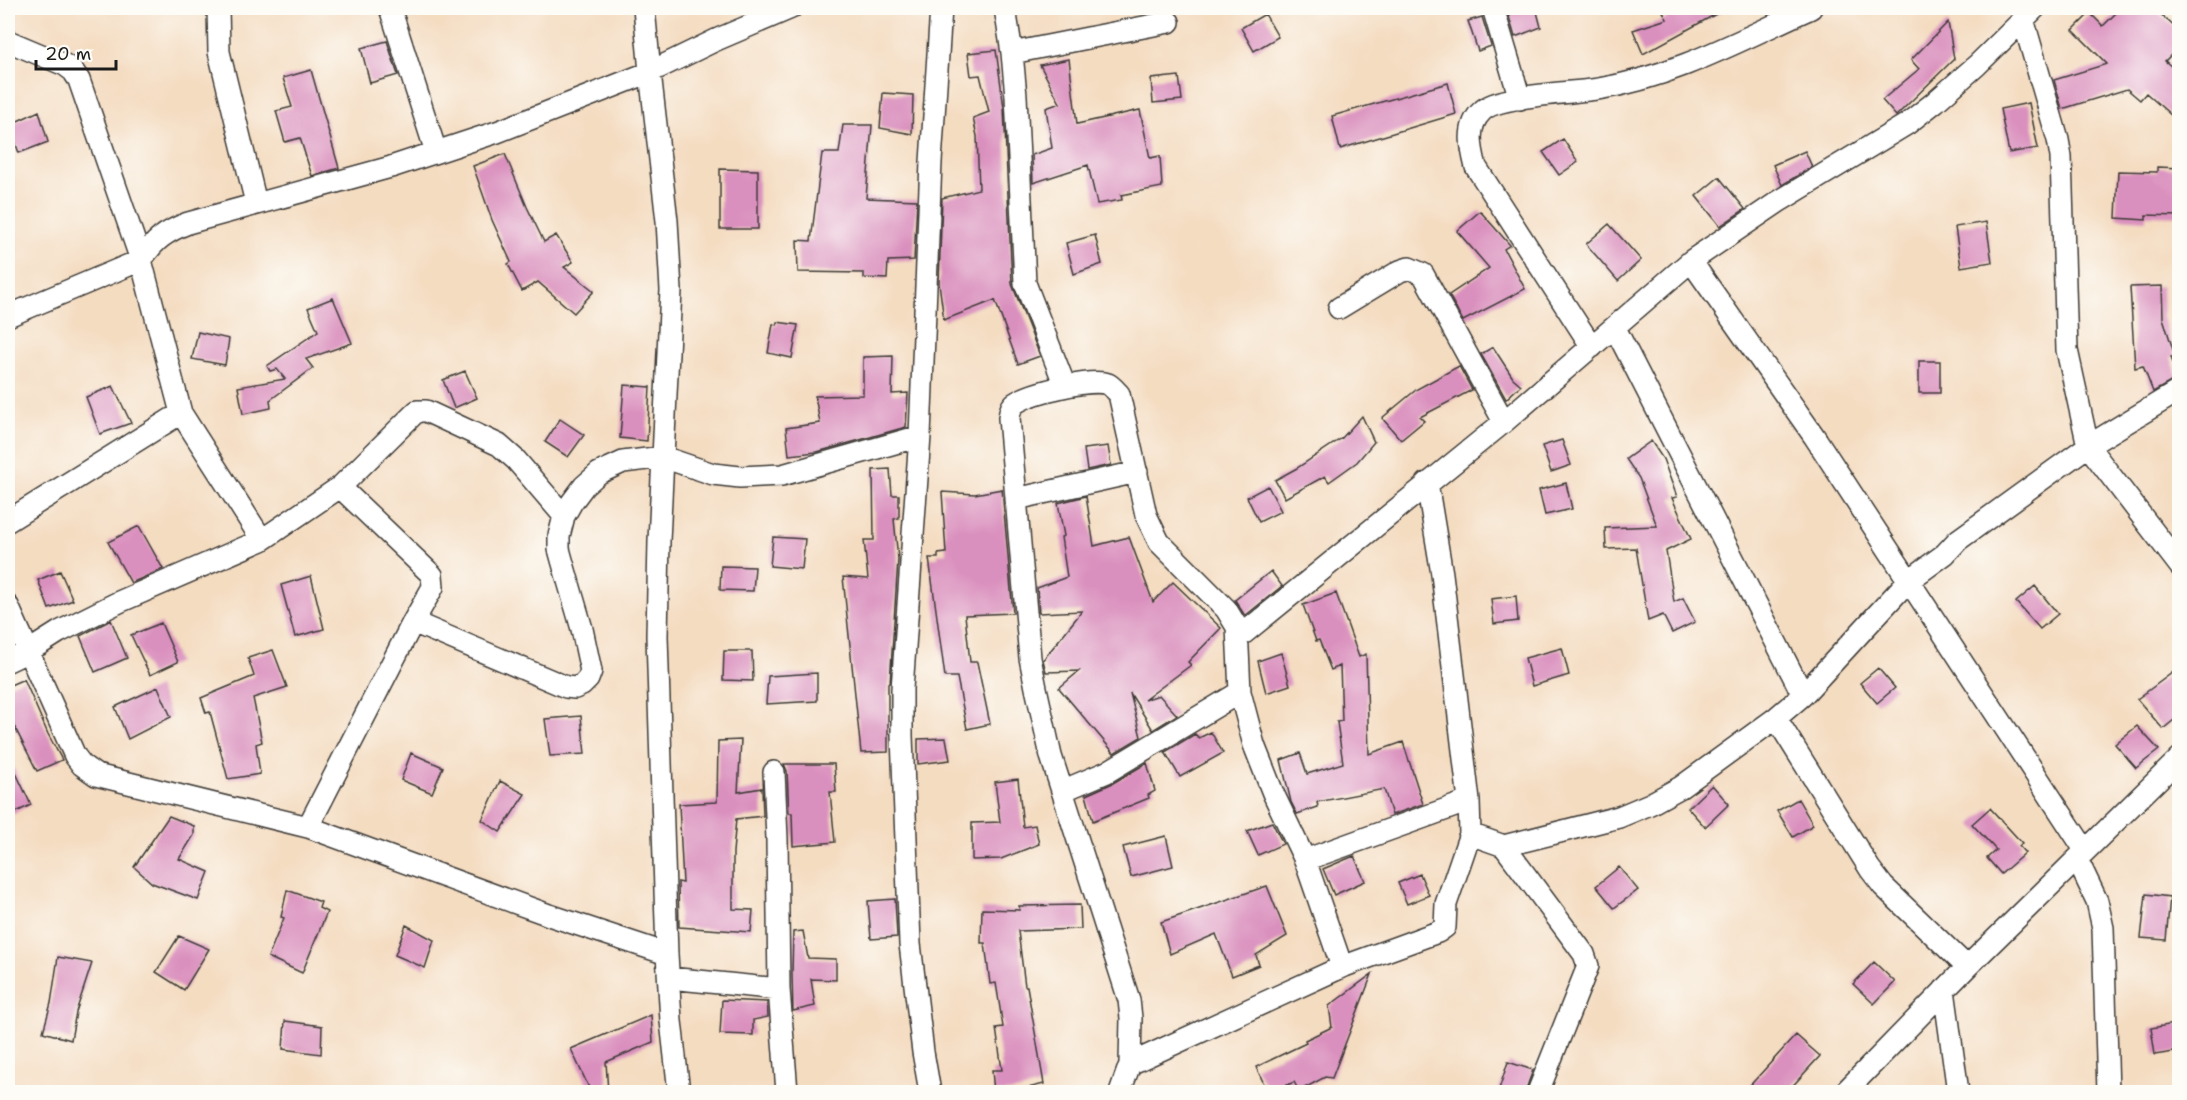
<svg xmlns="http://www.w3.org/2000/svg" width="2187" height="1100" font-family="'Shantell Sans',sans-serif">
<style>
.building{fill:#da90be}
.lines{fill:none;stroke-linecap:round;stroke-linejoin:round}
.street-casing{stroke:#3c3935;stroke-width:24}
.street{stroke:#fff;stroke-width:21}
</style>
<rect width="100%" height="100%" fill="#fdfcf7"/>
<filter id="ink" filterUnits="userSpaceOnUse"><feTurbulence type="fractalNoise" baseFrequency=".0167" numOctaves="2"/><feDisplacementMap in="SourceGraphic" scale="12" xChannelSelector="R" yChannelSelector="G"/><feConvolveMatrix kernelMatrix="1 2 1 2 8 2 1 2 1" color-interpolation-filters="sRGB"/></filter>
<filter id="wash" filterUnits="userSpaceOnUse"><feTurbulence type="fractalNoise" baseFrequency=".008" numOctaves="4" result="noise"/><feDisplacementMap in="SourceGraphic" scale="24" xChannelSelector="R" yChannelSelector="G"/><feGaussianBlur stdDeviation="1.35" result="paint"/><feColorMatrix in="noise" values="0 0 0 0 0 0 0 0 0 0 0 0 0 0 0 0 0 1.4 0 .05"/><feComposite in="paint" operator="in"/></filter>
<g filter="url(#wash)">
<rect width="100%" height="100%" fill="#f4dcc1"/>
<g id="blocks">
<path class="building" d="M 1514,8 L 1536,8 L 1541,27 L 1515,37 L 1507,10 Z
M 1661,8 L 1727,8 L 1643,54 L 1633,30 L 1667,19 Z
M 2121,8 L 2154,8 L 2180,32 L 2180,46 L 2165,61 L 2180,74 L 2180,123 L 2146,93 L 2140,100 L 2127,89 L 2062,109 L 2054,80 L 2107,64 L 2073,30 L 2090,13 L 2103,26 Z
M 1265,14 L 1278,37 L 1254,51 L 1241,28 Z
M 1482,17 L 1491,46 L 1478,51 L 1468,21 Z
M 1948,22 L 1954,59 L 1896,116 L 1882,100 L 1919,69 L 1911,60 Z
M 387,41 L 398,75 L 370,83 L 361,48 Z
M 996,50 L 1004,108 L 1012,284 L 1040,356 L 1018,364 L 995,300 L 944,320 L 939,283 L 942,198 L 979,189 L 977,136 L 973,118 L 989,112 L 980,75 L 971,76 L 968,53 Z
M 1069,59 L 1077,124 L 1140,110 L 1150,158 L 1160,156 L 1162,187 L 1121,195 L 1122,200 L 1097,204 L 1088,165 L 1033,183 L 1032,155 L 1052,148 L 1046,108 L 1060,103 L 1040,65 Z
M 311,70 L 339,168 L 312,176 L 300,138 L 285,142 L 276,111 L 292,107 L 283,78 Z
M 1179,76 L 1182,100 L 1153,103 L 1151,79 Z
M 1448,83 L 1456,114 L 1340,149 L 1332,116 Z
M 883,93 L 913,95 L 912,134 L 880,128 Z
M 2029,103 L 2038,148 L 2009,153 L 2000,109 Z
M 39,111 L 48,142 L 19,153 L 9,125 Z
M 843,125 L 872,125 L 866,198 L 917,200 L 914,260 L 888,261 L 887,279 L 864,278 L 864,273 L 798,272 L 797,240 L 811,241 L 822,153 L 839,153 Z
M 1563,139 L 1578,162 L 1559,175 L 1543,152 Z
M 1805,151 L 1812,167 L 1782,185 L 1773,165 Z
M 505,154 L 527,207 L 544,242 L 556,235 L 573,262 L 564,267 L 594,291 L 574,313 L 538,282 L 522,291 L 508,264 L 511,262 L 492,220 L 473,166 Z
M 2157,167 L 2180,168 L 2180,216 L 2146,215 L 2146,220 L 2116,218 L 2118,171 L 2157,172 Z
M 720,169 L 758,170 L 758,229 L 720,229 Z
M 1719,177 L 1745,209 L 1720,226 L 1696,196 Z
M 1480,211 L 1510,245 L 1504,249 L 1525,289 L 1463,321 L 1449,295 L 1489,268 L 1457,231 Z
M 1986,222 L 1992,262 L 1961,267 L 1955,227 Z
M 1609,224 L 1641,260 L 1618,281 L 1586,244 Z
M 1095,235 L 1102,264 L 1074,274 L 1066,243 Z
M 2162,286 L 2163,318 L 2175,356 L 2171,357 L 2178,378 L 2153,392 L 2143,366 L 2135,368 L 2130,287 Z
M 333,298 L 352,343 L 306,359 L 313,368 L 270,400 L 271,408 L 243,414 L 238,387 L 285,379 L 277,369 L 270,371 L 267,366 L 318,331 L 308,308 Z
M 777,322 L 798,325 L 792,358 L 768,353 L 773,324 L 777,325 Z
M 198,332 L 229,339 L 225,365 L 192,359 Z
M 1493,347 L 1513,378 L 1521,385 L 1506,399 L 1481,354 Z
M 893,356 L 892,394 L 908,393 L 906,427 L 817,452 L 789,455 L 786,428 L 820,423 L 815,396 L 863,395 L 863,357 Z
M 1919,361 L 1940,361 L 1940,393 L 1919,393 Z
M 1459,366 L 1472,390 L 1420,417 L 1424,421 L 1401,440 L 1382,418 L 1417,389 Z
M 465,371 L 477,398 L 454,408 L 443,380 Z
M 624,385 L 650,387 L 647,441 L 620,438 Z
M 113,386 L 131,423 L 100,434 L 86,397 Z
M 1362,416 L 1374,442 L 1357,462 L 1329,482 L 1325,476 L 1285,498 L 1275,480 L 1297,468 L 1342,438 Z
M 560,419 L 584,435 L 568,457 L 545,442 Z
M 1562,440 L 1571,465 L 1551,472 L 1542,446 Z
M 1651,441 L 1663,459 L 1677,497 L 1672,498 L 1691,539 L 1666,551 L 1674,602 L 1683,598 L 1695,622 L 1672,633 L 1663,615 L 1648,621 L 1636,548 L 1606,549 L 1605,528 L 1657,526 L 1639,478 L 1626,459 Z
M 1108,446 L 1111,465 L 1087,470 L 1084,449 Z
M 890,469 L 892,495 L 899,495 L 899,518 L 894,519 L 898,559 L 890,683 L 888,683 L 888,752 L 861,753 L 843,577 L 868,579 L 864,540 L 874,540 L 873,470 Z
M 1566,483 L 1572,509 L 1545,515 L 1539,490 Z
M 1268,486 L 1281,511 L 1259,522 L 1247,497 Z
M 1002,489 L 1013,613 L 965,615 L 970,662 L 977,662 L 990,724 L 967,729 L 957,677 L 945,677 L 929,558 L 938,558 L 938,554 L 946,553 L 942,492 L 975,494 Z
M 1086,496 L 1094,546 L 1129,537 L 1153,602 L 1173,582 L 1221,628 L 1188,662 L 1191,665 L 1144,700 L 1159,695 L 1177,715 L 1153,730 L 1130,693 L 1141,737 L 1114,753 L 1059,688 L 1079,671 L 1046,672 L 1043,660 L 1082,611 L 1039,613 L 1037,588 L 1067,577 L 1061,537 L 1064,536 L 1058,503 Z
M 139,526 L 163,569 L 131,583 L 108,542 Z
M 773,537 L 805,539 L 802,569 L 770,566 Z
M 721,566 L 755,567 L 753,591 L 720,590 Z
M 60,571 L 73,600 L 49,609 L 38,580 Z
M 1271,571 L 1282,586 L 1245,616 L 1235,600 Z
M 311,576 L 324,629 L 295,637 L 281,585 Z
M 2035,586 L 2058,614 L 2040,629 L 2016,602 Z
M 1336,593 L 1359,657 L 1366,654 L 1369,754 L 1403,742 L 1423,804 L 1392,815 L 1384,789 L 1317,802 L 1318,807 L 1297,814 L 1291,802 L 1281,760 L 1300,753 L 1307,774 L 1343,763 L 1337,722 L 1342,721 L 1340,666 L 1331,670 L 1319,640 L 1316,641 L 1303,605 Z
M 1516,596 L 1518,621 L 1494,624 L 1491,599 Z
M 111,620 L 127,658 L 95,672 L 80,636 Z
M 161,623 L 178,662 L 150,675 L 131,635 Z
M 1562,648 L 1569,675 L 1532,686 L 1525,658 Z
M 273,650 L 287,687 L 253,698 L 262,742 L 256,744 L 260,774 L 228,779 L 210,712 L 206,713 L 201,698 L 254,676 L 248,658 Z
M 724,651 L 752,651 L 753,681 L 723,680 Z
M 1281,653 L 1290,685 L 1266,693 L 1258,661 Z
M 2180,667 L 2180,715 L 2163,729 L 2137,699 Z
M 1878,668 L 1895,688 L 1877,703 L 1860,683 Z
M 817,673 L 817,701 L 766,704 L 768,676 Z
M 24,679 L 48,734 L 62,760 L 37,771 L 8,714 L 8,686 Z
M 158,687 L 171,717 L 128,739 L 115,707 Z
M 581,716 L 585,754 L 550,756 L 545,719 Z
M 2137,726 L 2159,750 L 2136,768 L 2115,744 Z
M 1211,732 L 1223,753 L 1180,777 L 1165,752 L 1195,734 L 1199,738 Z
M 946,738 L 950,760 L 918,764 L 918,739 Z
M 741,740 L 738,792 L 762,788 L 763,816 L 736,819 L 733,852 L 733,909 L 753,910 L 751,932 L 679,927 L 678,882 L 683,883 L 679,804 L 717,802 L 718,741 Z
M 411,753 L 443,767 L 432,793 L 401,780 Z
M 8,756 L 31,805 L 8,816 Z
M 1147,763 L 1155,791 L 1148,795 L 1149,798 L 1093,821 L 1086,795 L 1113,783 Z
M 784,764 L 834,764 L 836,792 L 830,792 L 835,842 L 793,846 L 792,813 L 789,813 L 787,771 Z
M 1018,779 L 1023,827 L 1035,825 L 1039,844 L 1001,859 L 972,860 L 972,823 L 1000,822 L 995,782 Z
M 500,781 L 525,794 L 500,832 L 482,820 Z
M 1712,785 L 1729,804 L 1705,827 L 1688,808 Z
M 1798,799 L 1813,825 L 1793,837 L 1777,811 Z
M 1990,808 L 2022,843 L 2019,846 L 2025,853 L 2001,874 L 1987,858 L 1996,850 L 1972,824 Z
M 169,816 L 194,826 L 194,835 L 179,859 L 209,872 L 198,900 L 152,883 L 134,867 Z
M 1272,822 L 1283,844 L 1258,855 L 1247,831 Z
M 1166,836 L 1173,866 L 1131,877 L 1123,847 Z
M 1354,856 L 1365,881 L 1334,895 L 1323,869 Z
M 1619,867 L 1638,890 L 1614,908 L 1596,886 Z
M 1420,874 L 1429,895 L 1407,904 L 1398,883 Z
M 1267,886 L 1287,936 L 1256,955 L 1259,965 L 1232,976 L 1216,934 L 1170,954 L 1161,922 Z
M 287,890 L 321,902 L 319,908 L 327,912 L 302,973 L 268,957 L 284,918 L 281,917 Z
M 2146,894 L 2170,897 L 2166,940 L 2141,938 Z
M 895,899 L 897,937 L 871,939 L 868,901 Z
M 1080,905 L 1081,929 L 1018,931 L 1025,986 L 1027,986 L 1044,1084 L 1012,1092 L 994,1092 L 992,1070 L 1002,1070 L 996,1028 L 1003,1027 L 996,983 L 990,984 L 985,943 L 981,943 L 982,909 L 1020,910 L 1019,906 Z
M 406,925 L 434,940 L 425,968 L 395,955 Z
M 803,931 L 808,958 L 836,959 L 836,980 L 811,979 L 815,1006 L 793,1011 L 792,974 L 793,932 Z
M 179,936 L 209,949 L 184,990 L 156,972 Z
M 58,957 L 92,963 L 76,1012 L 71,1040 L 43,1032 L 51,1003 Z
M 1874,962 L 1895,982 L 1874,1004 L 1853,984 Z
M 1372,974 L 1332,1078 L 1325,1077 L 1299,1091 L 1294,1082 L 1272,1092 L 1268,1092 L 1256,1067 L 1306,1043 L 1305,1040 L 1332,1027 L 1329,1006 Z
M 722,1000 L 767,1002 L 768,1017 L 753,1020 L 753,1035 L 720,1034 Z
M 651,1015 L 653,1042 L 606,1062 L 608,1092 L 591,1092 L 571,1049 Z
M 285,1021 L 322,1026 L 321,1054 L 283,1049 Z
M 2180,1023 L 2180,1051 L 2155,1055 L 2151,1028 Z
M 1796,1035 L 1820,1056 L 1787,1092 L 1744,1092 Z
M 1508,1062 L 1533,1070 L 1525,1092 L 1498,1092 Z"/>
</g>
</g>
<g filter="url(#ink)">
<use href="#blocks" fill-opacity="0" stroke="#3c3935" stroke-width="1.5"/>
<g class="lines">
<g class="street-casing">
<path id="street" d="M 218,8 L 219,52 L 256,203
M 390,8 L 436,152
M 644,8 L 650,72 L 667,221 L 671,290 L 659,541 L 657,636 L 667,954 L 671,1021 L 679,1092
M 1005,8 L 1012,53 L 1016,96 L 1025,283 L 1065,386
M 1493,8 L 1520,99
M 2023,19 L 2058,140 L 2061,157 L 2067,350 L 2088,446 L 2180,566
M 8,41 L 65,65 L 73,71 L 79,80 L 141,260 L 181,413 L 8,521
M 1012,53 L 1169,22
M 1691,261 L 1814,436 L 2085,850
M 1339,308 L 1400,271 L 1409,268 L 1423,274 L 1504,422
M 8,316 L 141,260 C 155,240 165,232 188,223 L 391,167 L 497,132 L 650,72 L 716,40 L 791,8
M 1615,328 L 1803,695
M 1592,347 L 1476,167 C 1471,148 1466,126 1482,111 C 1497,95 1573,93 1598,89 C 1674,77 1742,39 1811,8
M 181,413 L 262,540
M 340,487 L 432,575 L 433,587 L 413,622
M 1016,499 L 1137,472
M 8,606 L 75,756 L 82,765 L 96,775 L 308,827 L 413,622 L 566,687 L 575,688 L 582,685 L 588,679 L 591,671 L 582,629 L 562,560 L 559,549 L 559,536 L 564,516 L 572,502 L 584,486 L 599,473 L 623,462 L 663,457 L 713,474 L 740,477 L 782,475 L 920,436
M 1238,638 L 1504,422 L 1691,261 L 1778,202 L 1907,124 L 1935,102 L 1977,65 L 2035,8
M 8,661 L 29,651 L 59,632 L 119,602 L 262,540 L 340,487 L 417,411 L 426,411 L 499,445 L 516,460 L 564,516
M 1776,718 L 1870,869 L 1883,886 L 1967,967
M 774,772 L 777,839 L 779,989 L 787,1092
M 1062,791 L 1107,772 L 1240,692
M 308,827 L 549,915 L 667,954
M 1470,834 L 1504,846 L 1619,817 L 1650,804 L 1681,787 L 1776,718 L 1803,695 L 1908,581 L 1945,554 L 1958,540 L 2088,446 L 2180,390
M 1504,846 L 1584,954 L 1588,966 L 1538,1092
M 2077,859 L 2097,901 L 2103,928 L 2108,1092
M 1305,860 L 1469,801
M 669,978 L 779,989
M 1944,990 L 1958,1092
M 1130,1064 L 1131,1018 L 1129,1000 L 1051,756 L 1036,688 L 1030,658 L 1009,418 C 1010,411 1011,405 1017,402 C 1033,392 1092,378 1108,384 C 1112,386 1116,391 1119,394 L 1146,515 L 1159,542 L 1226,609 L 1237,627 L 1240,692 L 1254,745 L 1273,793 L 1305,860 L 1342,967
M 930,1092 L 923,1052 L 910,944 L 902,736 L 902,689 L 920,436 L 931,162 L 941,8
M 1120,1092 L 1130,1064 L 1342,967 L 1438,932 L 1445,927 L 1446,904 L 1470,834 L 1469,801 L 1442,574 L 1427,483
M 1845,1092 L 1967,967 L 2180,758"/>
</g>
<use href="#street" class="street"/>
</g>
</g>
<rect width="2187" height="1100" fill="none" stroke="#fdfcf7" stroke-width="30"/>
<path d="M36 60v9h80v-9" fill="none" stroke="#1c1c1c" stroke-width="3"/>
<text x="45" y="60" font-size="18" fill="#1c1c1c" stroke="#fdfcf7" stroke-width="4.5" paint-order="stroke">20 m</text>
</svg>
